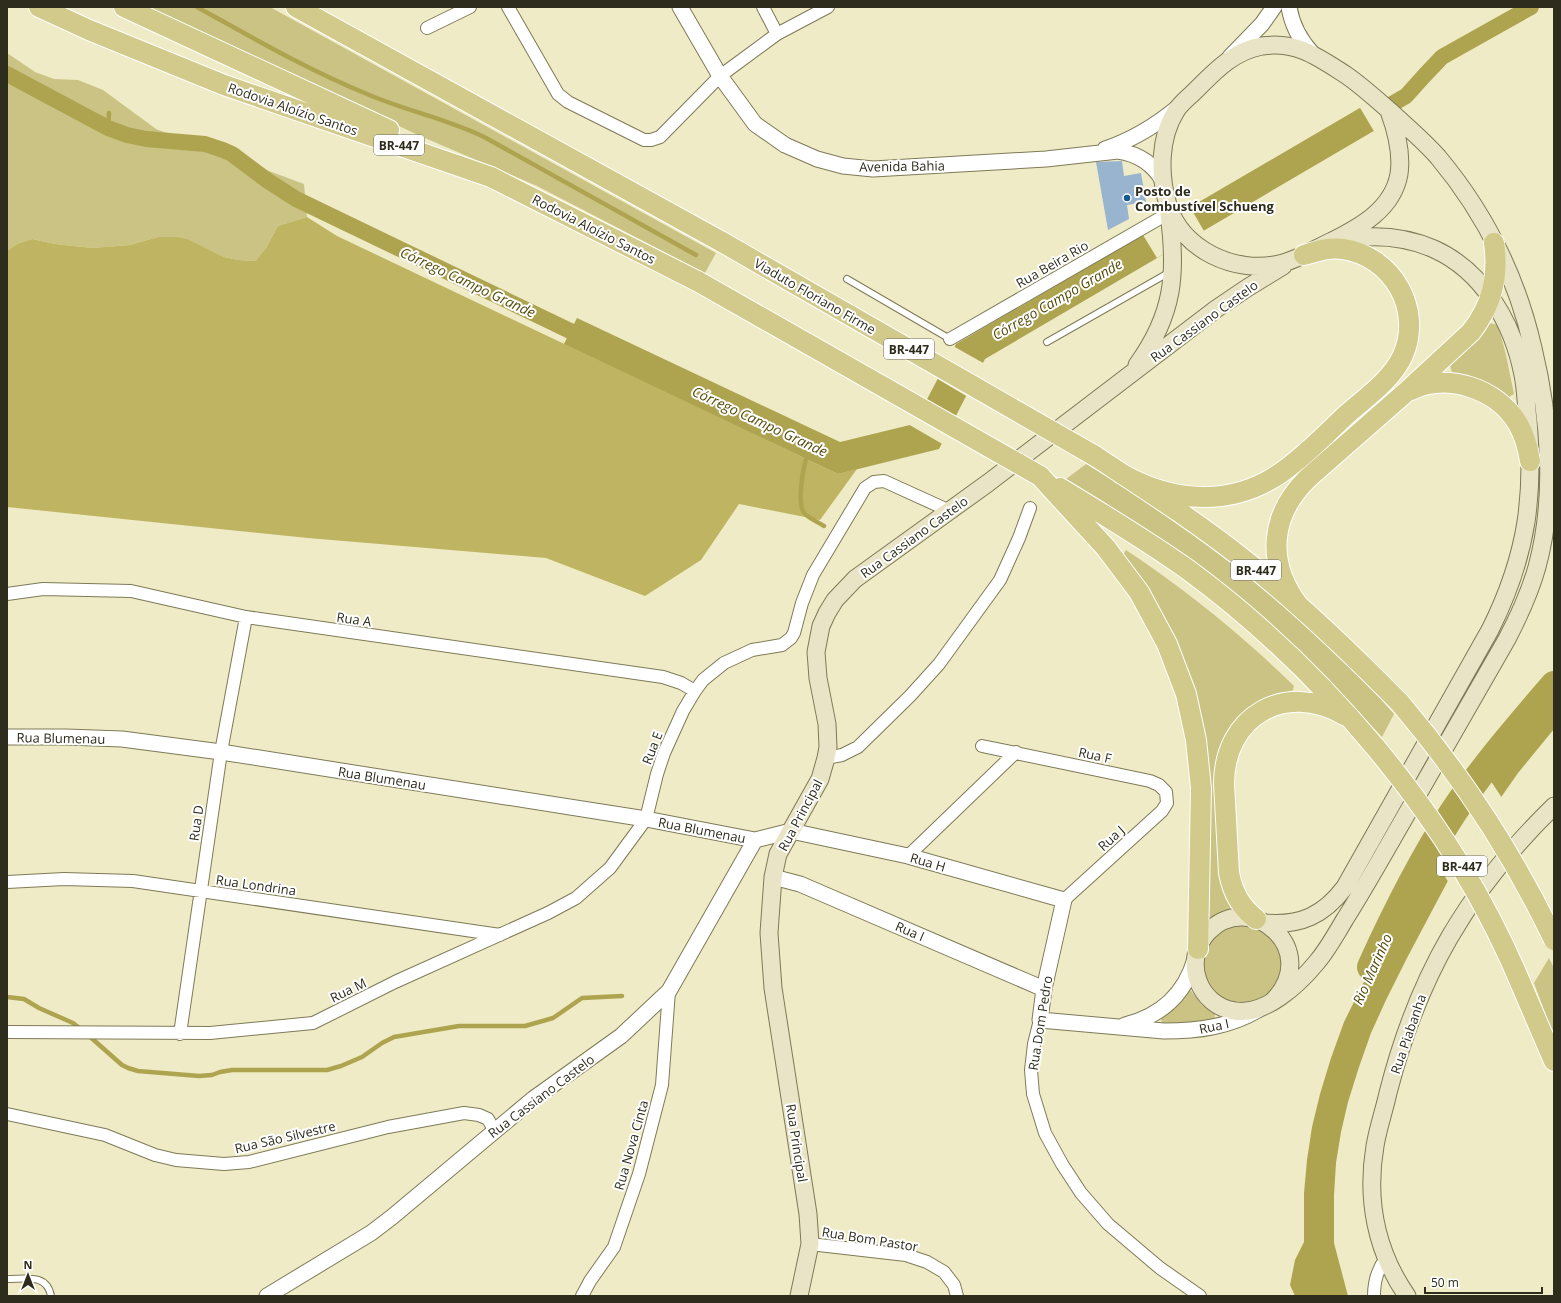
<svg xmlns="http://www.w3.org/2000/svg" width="1561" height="1303" font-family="'Open Sans',sans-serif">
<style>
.green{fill:#cac383}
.forest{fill:#bfb461}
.water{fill:#aea450}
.pier{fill:#efebc6}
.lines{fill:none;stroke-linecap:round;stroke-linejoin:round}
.stream{stroke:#aea450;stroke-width:4.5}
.canal{stroke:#aea450;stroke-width:16}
.river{stroke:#aea450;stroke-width:28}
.building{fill:#98b4cf}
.service-casing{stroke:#7e7a57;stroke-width:8}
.minor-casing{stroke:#7e7a57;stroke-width:14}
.tertiary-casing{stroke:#7e7a57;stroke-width:17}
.secondary-casing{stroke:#7e7a57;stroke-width:19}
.primary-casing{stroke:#fff;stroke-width:22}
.service{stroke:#fff;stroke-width:6}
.minor{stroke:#fff;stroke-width:12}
.tertiary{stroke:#fff;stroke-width:15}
.secondary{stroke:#e8e4c5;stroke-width:17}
.primary{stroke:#d1ca8b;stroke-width:20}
.primary-bridge-casing{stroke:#fff;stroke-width:22;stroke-linecap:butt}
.primary-bridge{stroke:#d1ca8b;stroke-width:20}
.poi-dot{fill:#165a8f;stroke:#fff;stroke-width:1.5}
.labels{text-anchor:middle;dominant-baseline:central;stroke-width:4;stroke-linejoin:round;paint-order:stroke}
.shield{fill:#fff;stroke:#6d6b61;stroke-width:1}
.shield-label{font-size:12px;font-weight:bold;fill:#2e2c1d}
.street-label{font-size:13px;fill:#2e2c1d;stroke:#fff}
.poi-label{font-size:13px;font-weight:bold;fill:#2e2c1d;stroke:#fff;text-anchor:start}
.water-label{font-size:14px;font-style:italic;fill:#544c09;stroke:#fff}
</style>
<rect width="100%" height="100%" fill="#efebc6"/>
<path class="green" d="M 147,7 L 270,7 L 716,253 L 705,273 L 537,186 L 418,135 Z
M 7,53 L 35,72 L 54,79 L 78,80 L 103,90 L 156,129 L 304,184 L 307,217 L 278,226 L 266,248 L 257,261 L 238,260 L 224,257 L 205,248 L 158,237 L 130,245 L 92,248 L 55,244 L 32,239 L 17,244 L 7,251 Z
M 1489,323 L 1498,325 L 1506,355 L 1514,394 L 1509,397 C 1491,383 1474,375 1452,373 L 1450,365 L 1467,349 Z
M 1086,464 L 1117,482 L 1179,521 L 1293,610 L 1370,687 L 1394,714 L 1382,737 L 1327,678 L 1104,504 L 1066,479 Z
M 1126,550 C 1186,590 1242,635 1294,686 L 1292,693 C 1281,696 1269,698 1259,702 C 1238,711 1226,732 1219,752 L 1230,909 L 1208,920 L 1207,761 L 1121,558 Z
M1202 965a40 40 0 1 1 80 0a40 40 0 1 1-80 0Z
M 1549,958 L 1554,968 L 1554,1037 L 1534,983 Z
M 1189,988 L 1201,1004 L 1215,1014 L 1214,1022 L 1163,1027 L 1160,1015 Z"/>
<path class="forest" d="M 307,217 L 337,236 L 838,474 L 857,469 L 820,520 L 739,504 L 701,560 L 645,596 L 546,558 L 308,538 L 7,507 L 7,251 L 17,244 L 32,239 L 55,244 L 92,248 L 130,245 L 158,237 L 175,237 L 187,239 L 224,257 L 238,260 L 256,261 L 266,248 L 278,226 Z"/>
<path class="water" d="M 1399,85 L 1413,108 L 985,359 L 939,449 L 838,474 L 564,344 L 577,318 L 840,442 L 914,424 L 956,344 Z
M 1554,681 L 1554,729 L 1518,773 L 1497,803 L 1451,875 L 1407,958 L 1386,1000 L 1371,1033 L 1359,1067 L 1348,1102 L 1341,1132 L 1336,1163 L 1334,1195 L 1334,1243 L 1348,1296 L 1295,1296 L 1290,1285 L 1295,1260 L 1304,1242 L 1304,1193 L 1307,1160 L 1312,1127 L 1320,1094 L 1331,1058 L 1344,1022 L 1403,903 L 1426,860 L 1451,819 L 1495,755 Z"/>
<path class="pier" d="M 1398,83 L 1401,84 L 1415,109 L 1375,133 L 1359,106 Z
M 1190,207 L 1204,231 L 1157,258 L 1143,235 Z
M 953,346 L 985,364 L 968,397 L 936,378 Z
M 925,399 L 958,417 L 944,445 L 908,424 L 913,423 Z
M 1483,769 L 1502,798 L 1477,835 L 1449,883 L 1429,851 L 1449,818 Z"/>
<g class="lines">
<path class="stream" d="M 197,7 C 253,38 308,70 367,94 C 406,111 448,119 486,138 L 696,255
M 108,128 L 109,113
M 808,454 C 803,466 796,505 805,514 C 810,519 818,522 824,526
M 7,997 L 24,999 L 39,1008 L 73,1023 L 82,1030
M 88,1035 L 122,1065 L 128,1068 L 138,1071 L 199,1076 L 212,1075 L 220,1072 L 232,1070 L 327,1070 L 341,1066 L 362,1057 L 382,1043 L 394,1037 L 459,1026 L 525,1026 L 553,1018 L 582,998 L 622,996"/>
<path class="canal" d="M 7,74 L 108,128 L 127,135 L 146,139 L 205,144 L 223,150 L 232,154 L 268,181 L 296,199 L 589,340
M 1387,107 L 1406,96 L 1424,76 L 1442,57 L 1531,7"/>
<path class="river" d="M 1371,967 C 1395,914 1422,860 1454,811 C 1484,766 1519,726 1554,685"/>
</g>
<path class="building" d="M 1122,161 L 1124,176 L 1141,173 L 1146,202 L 1127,205 L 1129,219 L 1108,230 L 1096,162 Z"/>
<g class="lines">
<g class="service-casing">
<path id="service" d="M 847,279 L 950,339
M 1047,342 L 1170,272
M 7,1279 C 25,1279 47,1273 51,1296"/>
</g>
<g class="minor-casing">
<path id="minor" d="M 508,7 L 558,94 L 568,102 L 644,140 L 651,140 L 660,137 L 720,76 L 777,34 L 828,7
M 763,7 L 777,34
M 427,28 L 470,7
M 950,339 L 1169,213
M 7,594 L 43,589 L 131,591 L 246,617 L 663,677 L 681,683 L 695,691
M 982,746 L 1150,781 L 1159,785 L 1166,792 L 1167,803 L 1162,811 L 1064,900
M 826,758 L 842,755 L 858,747 L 910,696 L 939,664 L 1000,580 L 1019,538 L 1030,508
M 908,856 L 1016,752
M 7,882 L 64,879 L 133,881 L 500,935
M 1040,1020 L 1034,1044 L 1031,1070 L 1033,1094 L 1045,1133 L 1062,1164 L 1081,1193 L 1108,1224 L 1160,1268 L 1200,1296
M 7,1032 L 210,1033 L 313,1023 L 395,982 L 548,913 L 576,898 L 610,868 L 646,819 L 657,774 L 664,753 L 683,711 L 695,691 L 703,680 L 724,663 L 752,650 L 782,645 L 791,638 L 794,633 L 802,603 L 813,575 L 865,488 L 874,482 L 884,481 L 950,511
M 180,1034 L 221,752 L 246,617
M 7,1114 L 105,1135 L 155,1155 L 176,1160 L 224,1164 L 249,1162 L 388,1127 L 464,1113 L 479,1115 L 488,1119 L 494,1130
M 810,1244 L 906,1255 L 927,1262 L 944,1272 L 954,1285 L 957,1296
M 582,1296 L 590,1281 L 614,1247 L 639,1174 L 662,1085 L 669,991
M 1374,1296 C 1374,1281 1377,1270 1386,1258"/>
</g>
<g class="tertiary-casing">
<path id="tertiary" d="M 680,7 L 720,76 L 755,124 L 785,145 L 817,159 L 843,166 L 873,169 L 1046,159 L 1118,151 C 1138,154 1153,163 1163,181
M 1289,7 C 1292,25 1299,39 1312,53
M 1230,57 L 1262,24 L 1274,7
M 1105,149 C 1132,140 1155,126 1177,108
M 7,737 L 66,737 L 122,739 L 221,752 L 646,819 L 755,840 L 791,831 L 908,856 L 1064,900 L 1044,989 L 1040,1020 L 1164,1031 C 1198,1031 1229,1027 1258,1010
M 773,877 L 800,884 L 1044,989
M 1125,1025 C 1161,1016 1185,994 1195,959
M 267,1296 L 371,1233 L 392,1217 L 533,1099 L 621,1036 L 669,991 L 755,840"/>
</g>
<g class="secondary-casing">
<path id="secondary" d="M 1137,365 C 1174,314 1177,273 1169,214
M 1265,923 C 1301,926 1324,915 1345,887 L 1490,630 C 1507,596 1520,560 1526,522 C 1531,488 1531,454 1528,420 C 1526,405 1526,389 1523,375 C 1513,323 1483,271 1434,249 C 1404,236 1373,234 1342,240
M 1273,1001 C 1323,950 1250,888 1208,932 C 1182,960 1198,1006 1235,1011 C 1265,1016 1299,984 1317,962 C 1328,949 1336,934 1345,919 C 1361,894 1375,869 1390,843 C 1429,775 1468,707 1507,639 C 1519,616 1530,592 1537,567 C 1556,497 1550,418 1533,348 C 1517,278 1484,212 1438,157 C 1424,141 1407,127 1391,112 C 1376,99 1362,86 1346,75 C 1318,57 1297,41 1262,46 C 1233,51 1214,72 1194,92 C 1188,98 1180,104 1176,111 C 1159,138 1159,175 1168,205 C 1182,250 1235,274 1279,264 C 1297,260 1315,249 1332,241 C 1360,227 1393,209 1399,174 C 1402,154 1396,130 1389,111
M 799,1296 L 810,1244 L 808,1214 L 773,988 L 769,933 L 773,877 L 778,854 L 820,779 L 826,758 L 828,747 L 827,724 L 818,678 L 816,652 L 821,626 L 827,613 L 835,600 L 855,579 L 988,483 L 1216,309 L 1247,288 L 1283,266
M 1407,1296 C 1376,1251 1366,1199 1375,1146 C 1378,1128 1384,1111 1388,1093 C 1418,975 1467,891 1554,806"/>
</g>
<g class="primary-casing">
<path id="primary" d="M 39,7 L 89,30 L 224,85 L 491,177 L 699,282
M 124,7 L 389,130
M 296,7 L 722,242
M 1411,390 C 1447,372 1498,389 1518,424 C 1525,436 1528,448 1530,461
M 1095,456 C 1145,489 1195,521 1242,558 C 1298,602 1350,652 1400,703
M 1122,474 C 1173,503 1233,507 1282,472 C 1305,456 1325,435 1345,416 C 1365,398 1392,380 1403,355 C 1423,309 1392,256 1343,249 C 1329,247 1317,251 1304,255
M 1040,476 L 1106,548 L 1139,592 L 1167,644 L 1186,694 L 1196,740 L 1201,788 L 1198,949
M 1060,488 C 1103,514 1146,540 1187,569 C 1258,621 1320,681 1376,748
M 1298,605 C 1266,562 1270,515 1308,478 L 1405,393 L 1471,332 C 1492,305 1499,277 1494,243
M 1256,919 C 1240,906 1233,893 1229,873 L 1224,784 C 1224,716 1285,681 1344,715
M 1526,996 L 1554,1061"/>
</g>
<use href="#service" class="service"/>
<use href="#minor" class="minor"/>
<use href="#tertiary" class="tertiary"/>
<use href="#secondary" class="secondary"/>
<use href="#primary" class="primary"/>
<g class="primary-bridge-casing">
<path id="primary-bridge" d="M 722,242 L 1095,456
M 699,282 L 1040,476
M 1400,703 C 1462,776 1513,854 1554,940
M 1376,748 C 1440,825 1488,903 1526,996"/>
</g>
<use href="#primary-bridge" class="primary-bridge"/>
</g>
<circle class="poi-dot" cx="1127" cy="198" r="4"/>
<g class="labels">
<g class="shield">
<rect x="374" y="135" width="50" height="20" rx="3"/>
<rect x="884" y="339" width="50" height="20" rx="3"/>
<rect x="1231" y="560" width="50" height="20" rx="3"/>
<rect x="1437" y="856" width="50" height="20" rx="3"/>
</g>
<g class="shield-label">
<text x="399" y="145">BR-447</text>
<text x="909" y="349">BR-447</text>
<text x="1256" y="570">BR-447</text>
<text x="1462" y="866">BR-447</text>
</g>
<g class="street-label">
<text transform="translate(293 109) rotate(19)">Rodovia Aloízio Santos</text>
<text transform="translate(902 166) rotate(-1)">Avenida Bahia</text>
<text transform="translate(594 229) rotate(27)">Rodovia Aloízio Santos</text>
<text transform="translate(1052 264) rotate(-30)">Rua Beira Rio</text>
<text transform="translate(815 296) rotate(30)">Viaduto Floriano Firme</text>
<text transform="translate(1204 321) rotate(-36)">Rua Cassiano Castelo</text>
<text transform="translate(914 537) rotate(-36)">Rua Cassiano Castelo</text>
<text transform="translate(354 619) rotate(8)">Rua A</text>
<text transform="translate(61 738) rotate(1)">Rua Blumenau</text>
<text transform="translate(652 748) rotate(-69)">Rua E</text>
<text transform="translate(1095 755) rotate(12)">Rua F</text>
<text transform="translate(382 778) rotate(9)">Rua Blumenau</text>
<text transform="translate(800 815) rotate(-62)">Rua Principal</text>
<text transform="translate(196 823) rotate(-82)">Rua D</text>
<text transform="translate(702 830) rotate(11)">Rua Blumenau</text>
<text transform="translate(1111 838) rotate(-42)">Rua J</text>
<text transform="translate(928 862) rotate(16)">Rua H</text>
<text transform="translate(256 885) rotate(8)">Rua Londrina</text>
<text transform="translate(910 931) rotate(23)">Rua I</text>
<text transform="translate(348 990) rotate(-26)">Rua M</text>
<text transform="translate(1040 1023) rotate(-81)">Rua Dom Pedro</text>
<text transform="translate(1214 1026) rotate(-12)">Rua I</text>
<text transform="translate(1408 1034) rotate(-71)">Rua Piabanha</text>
<text transform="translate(541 1096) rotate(-37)">Rua Cassiano Castelo</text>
<text transform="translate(285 1137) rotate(-13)">Rua São Silvestre</text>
<text transform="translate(797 1143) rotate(81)">Rua Principal</text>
<text transform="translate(631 1145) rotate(-74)">Rua Nova Cinta</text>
<text transform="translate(870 1239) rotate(9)">Rua Bom Pastor</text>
</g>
<g class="poi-label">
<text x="1135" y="191">Posto de<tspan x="1135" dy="15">Combustível Schueng</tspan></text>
</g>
<g class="water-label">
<text transform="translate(468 282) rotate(25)">Córrego Campo Grande</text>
<text transform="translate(1057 299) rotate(-30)">Córrego Campo Grande</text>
<text transform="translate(760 421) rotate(25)">Córrego Campo Grande</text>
<text transform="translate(1372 969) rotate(-66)">Rio Marinho</text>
</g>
</g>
<rect width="1561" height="1303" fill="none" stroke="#2e2c1d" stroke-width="16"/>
<g transform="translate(28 1275)" stroke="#ffffff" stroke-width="3" paint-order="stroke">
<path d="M0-3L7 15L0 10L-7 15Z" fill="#2e2c1d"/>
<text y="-6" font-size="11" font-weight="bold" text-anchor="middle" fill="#2e2c1d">N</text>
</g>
<path d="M1425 1287v6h117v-6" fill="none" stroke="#2e2c1d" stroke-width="2"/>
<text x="1431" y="1287" font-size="12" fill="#2e2c1d" stroke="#ffffff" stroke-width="3" paint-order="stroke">50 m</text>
</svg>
